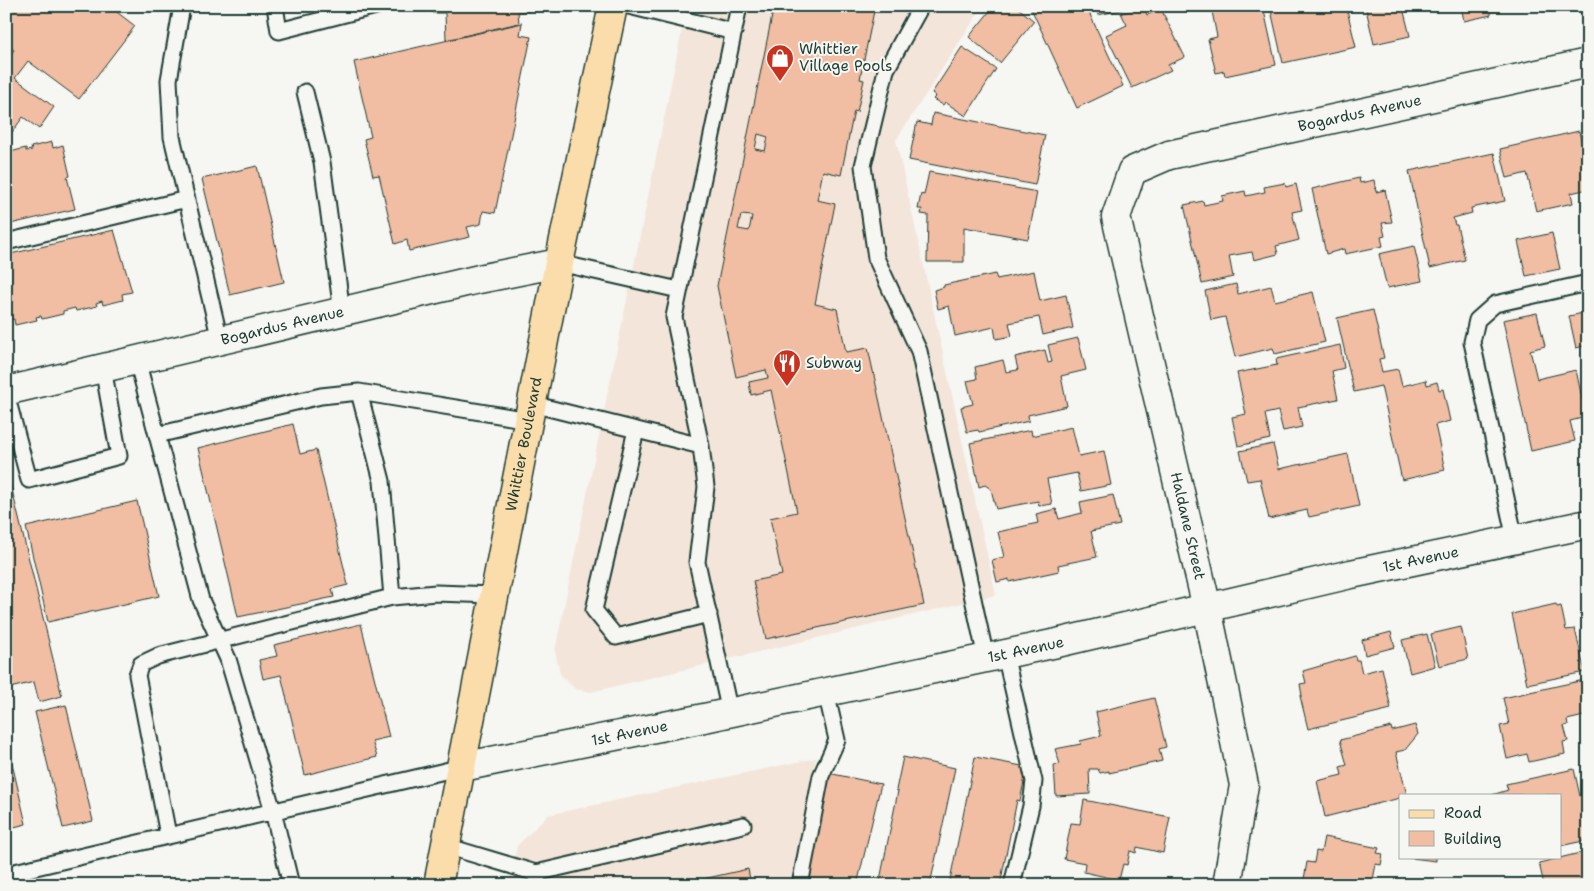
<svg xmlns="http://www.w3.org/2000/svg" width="1594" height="891" font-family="'Shantell Sans',sans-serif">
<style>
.built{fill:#f4e5da}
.building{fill:#f1bda3;stroke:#1f3d34;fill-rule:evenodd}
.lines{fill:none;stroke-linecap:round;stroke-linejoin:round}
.lane-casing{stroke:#1f3d34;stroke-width:19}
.street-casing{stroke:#1f3d34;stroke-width:31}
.secondary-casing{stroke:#1f3d34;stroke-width:31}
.primary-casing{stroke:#1f3d34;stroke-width:31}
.lane{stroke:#f6f6f2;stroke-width:15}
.street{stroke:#f6f6f2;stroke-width:28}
.secondary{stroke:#f6f6f2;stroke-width:28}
.primary{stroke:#fbddab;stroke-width:28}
.labels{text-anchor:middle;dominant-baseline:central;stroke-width:4;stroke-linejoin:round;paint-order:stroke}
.poi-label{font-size:15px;fill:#1f3d34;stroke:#f6f6f2;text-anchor:start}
.street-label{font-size:15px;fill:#1f3d34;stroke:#f6f6f2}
</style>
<rect width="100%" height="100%" fill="#f6f6f2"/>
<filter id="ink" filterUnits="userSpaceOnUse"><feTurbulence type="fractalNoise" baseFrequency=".02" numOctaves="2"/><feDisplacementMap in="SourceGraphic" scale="10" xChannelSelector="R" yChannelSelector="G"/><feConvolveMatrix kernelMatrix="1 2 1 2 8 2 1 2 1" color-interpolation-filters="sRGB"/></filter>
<g filter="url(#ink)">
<path class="built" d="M 687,6 L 983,6 L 896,140 L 996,595 L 591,692 L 575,689 L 560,674 L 555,651 Z
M 816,758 L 793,885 L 509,885 L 517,846 L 548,815 Z"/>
<path class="building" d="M 6,6 L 109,6 L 135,26 L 79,99 L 28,61 L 15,78 L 54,107 L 39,129 L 23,117 L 10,135 L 6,132 L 6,60 L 14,50 L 6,44 Z
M 432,6 L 531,6 L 530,11 L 518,12 L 519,23 L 446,40 L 445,13 L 432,13 Z
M 774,6 L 875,6 L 860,79 L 864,80 L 857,112 L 854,111 L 841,175 L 823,171 L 817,200 L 835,204 L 815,304 L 837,309 L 846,352 L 868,348 L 924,605 L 766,639 L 753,581 L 782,575 L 770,518 L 797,512 L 771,390 L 751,395 L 749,382 L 768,378 L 766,370 L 736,377 L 717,286 ZM 758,134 L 768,137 L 765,151 L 755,149 ZM 741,215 L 752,216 L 749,231 L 738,229 Z
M 994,6 L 1016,6 L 1034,21 L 1000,63 L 969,37 Z
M 1030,6 L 1086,6 L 1123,86 L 1077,108 Z
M 1096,6 L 1139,6 L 1098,15 Z
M 1211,6 L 1263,6 L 1276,65 L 1225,76 L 1224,71 L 1216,73 L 1208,39 L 1217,37 Z
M 1270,6 L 1346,6 L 1356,47 L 1283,63 Z
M 1381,6 L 1409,6 L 1403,8 L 1410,36 L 1374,44 L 1366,9 Z
M 1461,6 L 1496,6 L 1497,11 L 1491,12 L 1491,15 L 1464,21 Z
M 1144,8 L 1147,15 L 1161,9 L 1185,57 L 1168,65 L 1171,70 L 1132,88 L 1106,35 L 1127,25 L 1121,13 Z
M 522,23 L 520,35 L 531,37 L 495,213 L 483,211 L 481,224 L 467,227 L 470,237 L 409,251 L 407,240 L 395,244 L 379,175 L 373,176 L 364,139 L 371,137 L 354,62 Z
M 962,47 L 996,69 L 966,116 L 945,102 L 943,105 L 933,99 L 936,96 L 932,93 Z
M 933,113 L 1045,135 L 1035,185 L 909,160 L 917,122 L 931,125 Z
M 1579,131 L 1588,173 L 1588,189 L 1571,193 L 1573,203 L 1536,211 L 1527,173 L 1507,178 L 1500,149 Z
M 52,142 L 53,148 L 63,145 L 70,176 L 67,177 L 75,209 L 6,225 L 6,153 L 26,148 L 26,151 L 32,150 L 31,147 Z
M 1494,153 L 1505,201 L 1471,208 L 1472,213 L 1453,218 L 1455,225 L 1457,225 L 1465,260 L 1430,268 L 1409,171 Z
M 257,166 L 284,282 L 230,295 L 202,179 Z
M 929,172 L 1037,192 L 1028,239 L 964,227 L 964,262 L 927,262 L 928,215 L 921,214 L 922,209 L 918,209 L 921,194 L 924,195 Z
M 1359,178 L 1360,183 L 1374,180 L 1376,192 L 1385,190 L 1392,222 L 1382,223 L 1385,236 L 1381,237 L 1383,246 L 1345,254 L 1344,249 L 1326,254 L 1312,189 Z
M 1285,183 L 1286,187 L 1296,184 L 1302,210 L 1292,212 L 1299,240 L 1276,246 L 1278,254 L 1254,260 L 1252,252 L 1229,256 L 1233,277 L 1202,284 L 1184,205 L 1203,201 L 1204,205 L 1223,201 L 1222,196 L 1245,191 L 1246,196 L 1265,192 L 1264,187 Z
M 114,230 L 132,292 L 122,294 L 123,300 L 103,305 L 102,301 L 96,303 L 97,306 L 76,311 L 75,308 L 63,311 L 63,314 L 42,319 L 41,316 L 36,317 L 37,320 L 15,325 L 14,319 L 6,321 L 6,255 Z
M 1552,233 L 1560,269 L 1526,276 L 1518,241 Z
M 1414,246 L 1422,281 L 1387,288 L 1379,254 Z
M 1034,271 L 1040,301 L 1066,295 L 1073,328 L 1043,335 L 1039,317 L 1009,323 L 1012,336 L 996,339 L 994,327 L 955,336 L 949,306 L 938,309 L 934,290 L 944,287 L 944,285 L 995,274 L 997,279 Z
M 1236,284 L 1238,294 L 1271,286 L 1275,301 L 1313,292 L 1325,342 L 1275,354 L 1273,348 L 1235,357 L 1225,317 L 1211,320 L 1205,291 Z
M 1373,310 L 1384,358 L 1379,359 L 1382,372 L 1398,369 L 1402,386 L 1426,380 L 1427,385 L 1437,382 L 1439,390 L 1443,389 L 1450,421 L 1435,425 L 1445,470 L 1402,480 L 1381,386 L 1354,392 L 1337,318 Z
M 1588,312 L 1588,345 L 1576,348 L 1569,316 Z
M 1537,313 L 1545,346 L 1530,350 L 1537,379 L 1576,370 L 1586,417 L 1570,421 L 1575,441 L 1531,451 L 1503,320 Z
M 1078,338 L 1086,370 L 1061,376 L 1067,406 L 1028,415 L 1029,421 L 979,432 L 978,430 L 967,432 L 961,407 L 973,404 L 967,381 L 977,379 L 975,367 L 1003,360 L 1006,372 L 1018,370 L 1015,357 L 1045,350 L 1048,363 L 1052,362 L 1048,345 Z
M 1340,345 L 1344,368 L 1332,371 L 1338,399 L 1298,407 L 1302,427 L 1283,431 L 1278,411 L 1265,414 L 1270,439 L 1238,446 L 1232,417 L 1246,414 L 1237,373 L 1277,365 L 1276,359 Z
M 293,424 L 300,454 L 316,450 L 348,585 L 332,589 L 334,597 L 238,617 L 198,448 Z
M 1072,427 L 1079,456 L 1104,451 L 1111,485 L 1081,491 L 1077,473 L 1047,479 L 1052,504 L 1039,506 L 1038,501 L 996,509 L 991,489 L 985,485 L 979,487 L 970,443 L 1031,430 L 1032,436 Z
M 1273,444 L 1279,469 L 1348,454 L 1359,506 L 1309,517 L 1307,510 L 1269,519 L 1260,479 L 1247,481 L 1240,451 Z
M 6,465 L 62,696 L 39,702 L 34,682 L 6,689 Z
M 1113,495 L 1120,525 L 1091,531 L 1097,557 L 1058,565 L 1059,571 L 1009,582 L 1009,579 L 997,582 L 992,560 L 1004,557 L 998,532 L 1038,523 L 1036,514 L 1056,509 L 1059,519 L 1082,513 L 1080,502 Z
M 137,501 L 159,596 L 48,622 L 26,527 Z
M 1556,604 L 1557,607 L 1561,606 L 1566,630 L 1575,629 L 1585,672 L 1527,684 L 1512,614 Z
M 361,624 L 389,737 L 372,741 L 377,757 L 305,775 L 281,675 L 263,679 L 259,660 L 277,656 L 274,645 Z
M 1461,627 L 1468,659 L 1439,666 L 1431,634 Z
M 1391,632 L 1395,647 L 1365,655 L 1362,640 Z
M 1427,634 L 1435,666 L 1410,673 L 1402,640 Z
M 1355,656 L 1356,660 L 1359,660 L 1362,673 L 1382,668 L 1391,709 L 1308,729 L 1300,696 L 1302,696 L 1300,684 L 1306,683 L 1303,671 Z
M 1584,680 L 1588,697 L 1588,715 L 1567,720 L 1568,725 L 1564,726 L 1568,741 L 1563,742 L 1565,754 L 1529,762 L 1527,754 L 1507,759 L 1500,726 L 1509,724 L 1503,698 Z
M 1154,698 L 1166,747 L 1159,749 L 1162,761 L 1109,773 L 1109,771 L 1100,773 L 1098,769 L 1089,769 L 1090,794 L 1056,796 L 1054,765 L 1060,764 L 1055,749 L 1081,744 L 1080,741 L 1101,736 L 1096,712 Z
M 66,705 L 93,821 L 63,828 L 35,712 Z
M 1415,725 L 1418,734 L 1405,750 L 1396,752 L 1407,795 L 1400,795 L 1400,798 L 1325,817 L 1317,781 L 1342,775 L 1340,767 L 1347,765 L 1340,740 L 1391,727 L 1392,731 Z
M 6,737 L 26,824 L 6,829 Z
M 903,757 L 955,768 L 930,885 L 879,885 L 898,791 L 896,790 Z
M 975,757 L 1027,767 L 1020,801 L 1017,800 L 1000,885 L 949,885 Z
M 1574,769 L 1580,796 L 1586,795 L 1588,801 L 1588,840 L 1560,846 L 1560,795 L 1492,795 L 1508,790 L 1506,784 Z
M 828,773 L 881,784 L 857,885 L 805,885 Z
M 1084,800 L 1170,817 L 1163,853 L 1137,847 L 1136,853 L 1130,851 L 1127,865 L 1123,864 L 1119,880 L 1084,872 L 1085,863 L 1064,859 L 1071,823 L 1080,824 Z
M 1324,837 L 1379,848 L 1377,853 L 1383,854 L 1381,865 L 1376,864 L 1372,885 L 1303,885 L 1307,862 L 1314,863 L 1316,851 L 1321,852 Z
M 1588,851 L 1588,885 L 1544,885 L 1539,863 Z
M 1403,857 L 1436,857 L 1436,861 Z
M 748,869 L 751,885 L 676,885 Z"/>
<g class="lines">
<g class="lane-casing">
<path id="lane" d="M 182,6 L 169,80 L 172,137 L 220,340
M 275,6 L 279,31 L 376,6
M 629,6 L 734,32
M 921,6 L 886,70 L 863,166 L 876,258 L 919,351 L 986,658
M 305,92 L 322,162 L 342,312
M 6,242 L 187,199
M 559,263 L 679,290
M 137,360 L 201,600 L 228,659 L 273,811 L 291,885
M 359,392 L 529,420
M 6,394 L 29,480 L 119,456 L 103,368
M 532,404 L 701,446
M 636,430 L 594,610 L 616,637 L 709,614
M 157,435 L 321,396 L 359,392 L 382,481 L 392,597 L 158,656 L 141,664 L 137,675 L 168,835
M 1515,539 L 1472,342 L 1477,320 L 1495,304 L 1588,283
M 392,597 L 436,593 L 495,595
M 1005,654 L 1034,781 L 1031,806 L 1012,885
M 730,713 L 697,562 L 706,487 L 701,446 L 674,317 L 739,6
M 446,846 L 536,873
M 6,874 L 462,767
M 538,885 L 536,873 L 743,825
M 800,885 L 821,776 L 837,740 L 826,692"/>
</g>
<g class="street-casing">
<g id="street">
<path id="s1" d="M 1227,885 L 1244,785 L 1207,608 L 1116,217 L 1132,171 L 1169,155 L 1588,63"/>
</g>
</g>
<g class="secondary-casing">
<g id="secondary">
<path id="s2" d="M 6,391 L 479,279 L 559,263"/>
<path id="s3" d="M 462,767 L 709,717 L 1057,643 L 1351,574 L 1588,524"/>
</g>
</g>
<g class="primary-casing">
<g id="primary">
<path id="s4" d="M 438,885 L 559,263 L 613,6"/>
</g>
</g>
<use href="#lane" class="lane"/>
<use href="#street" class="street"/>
<use href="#secondary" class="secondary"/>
<use href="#primary" class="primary"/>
</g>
</g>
<defs>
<g id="shop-pin" transform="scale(1.4375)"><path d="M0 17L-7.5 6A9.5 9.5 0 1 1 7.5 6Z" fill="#c8321e" stroke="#f6f6f2"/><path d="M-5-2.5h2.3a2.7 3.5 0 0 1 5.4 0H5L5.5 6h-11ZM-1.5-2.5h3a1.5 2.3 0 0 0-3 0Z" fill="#fff"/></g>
<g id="restaurant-pin" transform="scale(1.4375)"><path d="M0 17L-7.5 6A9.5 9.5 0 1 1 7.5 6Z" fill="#c8321e" stroke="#f6f6f2"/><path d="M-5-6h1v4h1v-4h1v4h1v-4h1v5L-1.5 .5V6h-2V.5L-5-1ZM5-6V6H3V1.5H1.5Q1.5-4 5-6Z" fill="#fff"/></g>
</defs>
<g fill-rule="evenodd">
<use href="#shop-pin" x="780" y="58"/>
<use href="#restaurant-pin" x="787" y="363"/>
</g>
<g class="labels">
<g class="poi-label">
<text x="799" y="49">Whittier<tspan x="799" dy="17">Village Pools</tspan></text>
<text x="806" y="363">Subway</text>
</g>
<g class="street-label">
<text stroke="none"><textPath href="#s1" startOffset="968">Bogardus Avenue</textPath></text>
<text stroke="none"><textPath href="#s2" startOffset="284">Bogardus Avenue</textPath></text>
<text stroke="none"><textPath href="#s4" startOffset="449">Whittier Boulevard</textPath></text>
<text transform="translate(1188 526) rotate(77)">Haldane Street</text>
<text stroke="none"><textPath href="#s3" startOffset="981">1st Avenue</textPath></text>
<text stroke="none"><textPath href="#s3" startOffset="576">1st Avenue</textPath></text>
<text stroke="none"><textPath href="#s3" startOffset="171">1st Avenue</textPath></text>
</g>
</g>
<rect width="1594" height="891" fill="none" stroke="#f6f6f2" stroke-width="25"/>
<rect x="12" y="12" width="1569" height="866" fill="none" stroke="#1f3d34" stroke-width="2" filter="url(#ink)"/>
<rect x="1399" y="794" width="162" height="65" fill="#f6f6f2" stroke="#a0aca6"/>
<rect x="1409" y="810" width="25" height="8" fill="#fbddab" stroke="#a0aca6"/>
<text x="1444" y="818" font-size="15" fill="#1f3d34">Road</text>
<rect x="1409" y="831" width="25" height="15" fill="#f1bda3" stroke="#a0aca6"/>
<text x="1444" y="844" font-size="15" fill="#1f3d34">Building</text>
</svg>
